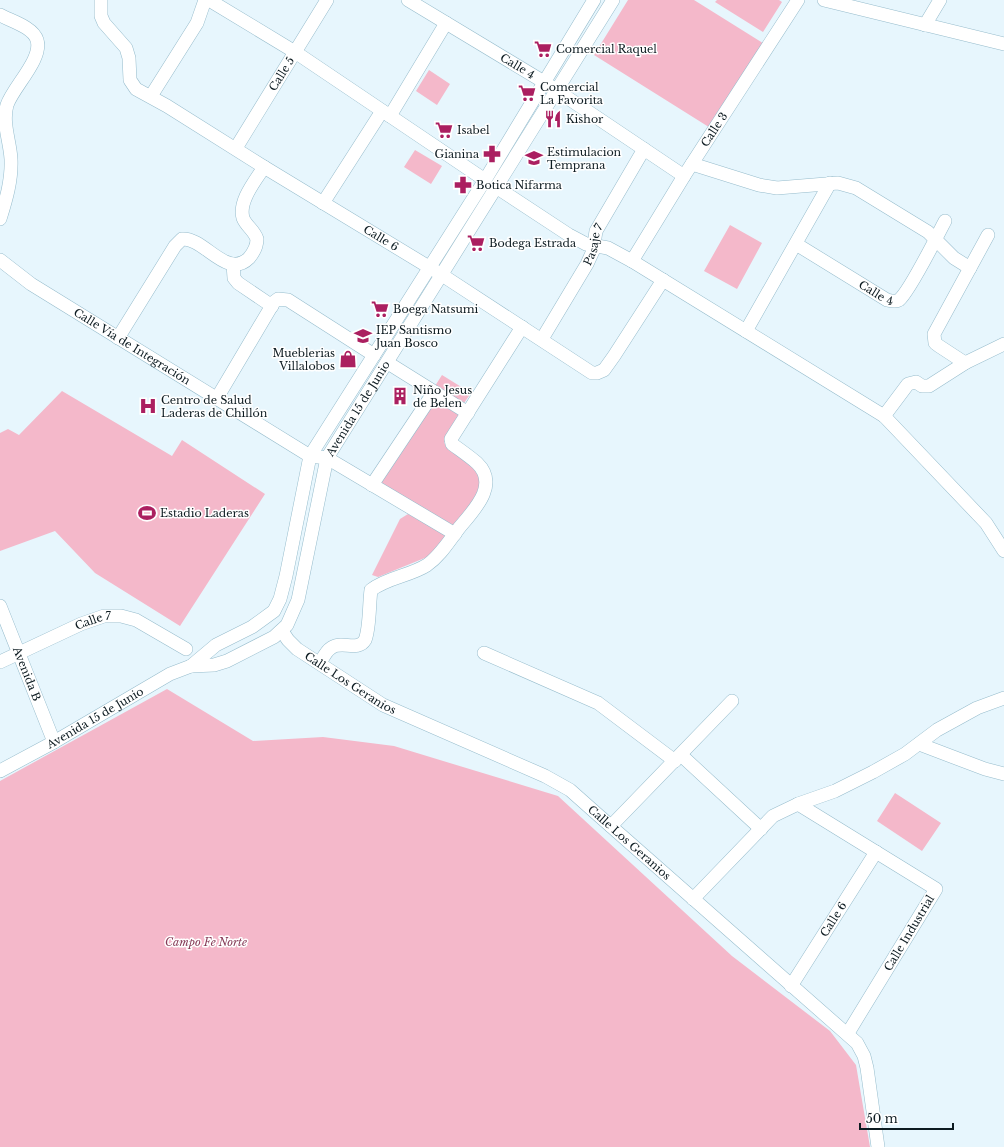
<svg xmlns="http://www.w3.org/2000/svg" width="1004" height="1147" font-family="'Libre Baskerville',serif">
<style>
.green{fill:#f4b8ca}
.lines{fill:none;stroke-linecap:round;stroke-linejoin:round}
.minor-casing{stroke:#96bccc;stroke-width:14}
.minor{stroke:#fff;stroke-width:13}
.labels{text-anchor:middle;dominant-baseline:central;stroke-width:3;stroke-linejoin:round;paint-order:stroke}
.poi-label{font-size:11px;fill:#0d1b21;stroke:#fff;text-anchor:start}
.street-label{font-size:11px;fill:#0d1b21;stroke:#fff}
.park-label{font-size:11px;font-style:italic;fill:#853956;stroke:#fff}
</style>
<rect width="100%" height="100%" fill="#e7f6fd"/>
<path class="green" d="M 628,0 L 694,0 L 766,45 L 712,129 L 594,55 Z
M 717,0 L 779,0 L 782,2 L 763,32 L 715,2 Z
M 429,70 L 450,84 L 437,105 L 416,91 Z
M 415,150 L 442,166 L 431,184 L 404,167 Z
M 730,225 L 762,243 L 737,289 L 704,271 Z
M 442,375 L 471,393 L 464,403 L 435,386 Z
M 62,391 L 172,456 L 182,440 L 265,494 L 180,626 L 95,573 L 55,531 L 0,551 L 0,433 L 8,429 L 19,435 Z
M 434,399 L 462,417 L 444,443 L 476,465 L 483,491 L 453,527 L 381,485 L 381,476 Z
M 408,514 L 446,535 L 437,553 L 378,577 L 372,575 L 400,519 Z
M 167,689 L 253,741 L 323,737 L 394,746 L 558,796 L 732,956 L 830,1031 L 856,1065 L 870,1147 L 0,1147 L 0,781 Z
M 895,793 L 941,823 L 922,851 L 877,821 Z"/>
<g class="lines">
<g class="minor-casing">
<g id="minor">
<path id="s1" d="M 101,0 L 101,16 L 104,23 L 126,48 L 129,58 L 130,80 L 136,89 L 167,106 L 264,167 L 442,275 L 592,373 L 597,373 L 604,370 L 614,356 L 663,280"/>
<path d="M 209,0 L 295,52 L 485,180"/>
<path id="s2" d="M 408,0 L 544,82 L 684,176"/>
<path d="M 824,0 L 1004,44"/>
<path d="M 0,15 C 11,21 33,27 37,40 C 43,59 13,87 7,105 C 2,123 10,141 11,159 C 12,180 6,200 0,219"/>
<path d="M 925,25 L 940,0"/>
<path d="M 151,96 L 197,23 L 205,0"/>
<path d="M 390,116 L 446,23"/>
<path id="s3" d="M 236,148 L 327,0"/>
<path d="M 692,164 L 759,185 L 777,188 L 838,183 L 856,188 L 928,232 L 954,258 L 970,268"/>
<path d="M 496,187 L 569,235 L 586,244 L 608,248 L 632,261 L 884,416 L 986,523 L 1004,551"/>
<path d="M 323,203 L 382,111"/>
<path id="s4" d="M 796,244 L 887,300 C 891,301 896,302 899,300 C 910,291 937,236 945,221"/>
<path id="s5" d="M 0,260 L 31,284 L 310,456 L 327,458 L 455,534"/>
<path id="s6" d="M 632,261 L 684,176 L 798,0"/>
<path d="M 233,264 L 234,278 L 238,283 L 272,306"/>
<path d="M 746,331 L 830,183"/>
<path d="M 118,338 L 175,246 L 182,239 C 204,237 227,280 249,258 C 254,252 257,246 257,239 C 254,230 246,226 243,218 C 238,201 256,180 264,167"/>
<path id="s7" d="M 542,339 L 587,264 L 593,251 L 596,231 L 644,149"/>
<path d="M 388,363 L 468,413"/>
<path d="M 965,363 L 939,346 L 935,343 L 934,334 L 988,235"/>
<path d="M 217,398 L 274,302 L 278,299 L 288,300 L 374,355"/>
<path d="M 884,416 L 908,384 L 916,382 L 922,386 L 929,386 L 965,363 L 1004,344"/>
<path d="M 372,485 L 434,392"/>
<path id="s8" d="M 0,606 L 54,742"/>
<path id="s9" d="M 282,631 L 288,640 L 297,649 L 383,705 L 545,776 L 570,790 L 597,814 L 857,1043 L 864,1056 L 867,1068 L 878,1147"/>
<path d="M 484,653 L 598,703 L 675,761"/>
<path id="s10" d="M 0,662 L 81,624 L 104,616 L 121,616 L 136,620 L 186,649"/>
<path d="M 320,663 C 323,658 326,651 331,648 C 341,640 358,652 365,640 C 370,628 369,604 371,590 C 388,577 410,576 427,565 C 440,556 449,541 459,528 C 473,511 500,485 477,463 C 469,456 460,450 452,444 L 451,439 L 522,327"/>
<path d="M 191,666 L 216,645 L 252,627 L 274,611 L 280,599 L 286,576 L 310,456 L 485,180 L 594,0"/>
<path d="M 919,744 L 985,769 L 1004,774"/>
<path d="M 681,755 L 761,829"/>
<path id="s11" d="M 0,771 L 54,742 L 170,674 L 191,666 L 214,665 L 227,661 L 274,637 L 287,625 L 298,600 L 327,458 L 613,0"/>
<path d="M 798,804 L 936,889 L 848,1033"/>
<path d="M 611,826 L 732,701"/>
<path d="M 693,899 L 773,816 L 798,804 L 835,791 L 873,772 L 905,754 L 937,730 L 977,708 L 1004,698"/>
<path id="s12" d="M 791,986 L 876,852"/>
</g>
</g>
<use href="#minor" class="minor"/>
</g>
<defs>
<g id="supermarket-bare" transform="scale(1.38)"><path d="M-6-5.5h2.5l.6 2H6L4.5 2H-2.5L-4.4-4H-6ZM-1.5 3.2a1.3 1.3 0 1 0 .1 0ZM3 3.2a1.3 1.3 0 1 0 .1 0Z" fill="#ab1f60" stroke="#fff" stroke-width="2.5" paint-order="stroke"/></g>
<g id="restaurant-bare" transform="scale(1.38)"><path d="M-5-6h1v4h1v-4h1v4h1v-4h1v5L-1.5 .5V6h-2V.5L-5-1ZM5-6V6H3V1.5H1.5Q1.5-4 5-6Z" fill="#ab1f60" stroke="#fff" stroke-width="2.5" paint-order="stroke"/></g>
<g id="pharmacy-bare" transform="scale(1.38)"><path d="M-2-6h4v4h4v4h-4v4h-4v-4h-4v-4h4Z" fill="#ab1f60" stroke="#fff" stroke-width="2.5" paint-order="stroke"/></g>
<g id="school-bare" transform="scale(1.38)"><path d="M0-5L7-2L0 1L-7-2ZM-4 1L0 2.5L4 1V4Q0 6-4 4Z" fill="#ab1f60" stroke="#fff" stroke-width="2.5" paint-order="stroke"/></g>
<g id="shop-bare" transform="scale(1.38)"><path d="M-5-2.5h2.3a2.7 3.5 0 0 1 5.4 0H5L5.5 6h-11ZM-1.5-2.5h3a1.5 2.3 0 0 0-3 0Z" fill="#ab1f60" stroke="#fff" stroke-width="2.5" paint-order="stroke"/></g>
<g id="building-bare" transform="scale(1.38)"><path d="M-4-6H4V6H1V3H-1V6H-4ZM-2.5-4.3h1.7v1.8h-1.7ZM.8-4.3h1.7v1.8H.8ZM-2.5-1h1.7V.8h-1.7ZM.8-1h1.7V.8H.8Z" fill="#ab1f60" stroke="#fff" stroke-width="2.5" paint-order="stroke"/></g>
<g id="hospital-bare" transform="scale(1.38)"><path d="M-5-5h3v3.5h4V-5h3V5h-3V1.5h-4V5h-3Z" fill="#ab1f60" stroke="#fff" stroke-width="2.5" paint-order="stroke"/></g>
<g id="stadium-bare" transform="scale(1.38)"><path d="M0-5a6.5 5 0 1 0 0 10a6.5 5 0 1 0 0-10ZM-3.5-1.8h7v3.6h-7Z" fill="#ab1f60" stroke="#fff" stroke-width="2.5" paint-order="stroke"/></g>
</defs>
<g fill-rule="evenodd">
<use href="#supermarket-bare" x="543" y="49"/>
<use href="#supermarket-bare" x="527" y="93"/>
<use href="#restaurant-bare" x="553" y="119"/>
<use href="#supermarket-bare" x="444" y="130"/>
<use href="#pharmacy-bare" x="492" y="154"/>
<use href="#school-bare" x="534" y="158"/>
<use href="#pharmacy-bare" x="463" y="185"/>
<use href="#supermarket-bare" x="476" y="243"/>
<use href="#supermarket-bare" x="380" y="309"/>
<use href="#school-bare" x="363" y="336"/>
<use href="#shop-bare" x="348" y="359"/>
<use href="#building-bare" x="400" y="396"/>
<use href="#hospital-bare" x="148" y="406"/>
<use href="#stadium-bare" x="147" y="513"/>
</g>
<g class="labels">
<g class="poi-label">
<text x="556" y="49">Comercial Raquel</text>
<text x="540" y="87">Comercial<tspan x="540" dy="13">La Favorita</tspan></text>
<text x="566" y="119">Kishor</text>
<text x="457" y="130">Isabel</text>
<text x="547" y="152">Estimulacion<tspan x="547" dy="13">Temprana</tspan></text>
<text x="479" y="154" text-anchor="end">Gianina</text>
<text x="476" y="185">Botica Nifarma</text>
<text x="489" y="243">Bodega Estrada</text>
<text x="393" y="309">Boega Natsumi</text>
<text x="376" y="330">IEP Santismo<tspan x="376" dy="13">Juan Bosco</tspan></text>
<text x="335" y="353" text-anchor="end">Mueblerias<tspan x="335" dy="13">Villalobos</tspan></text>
<text x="413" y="390">Niño Jesus<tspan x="413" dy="13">de Belen</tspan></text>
<text x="161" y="400">Centro de Salud<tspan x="161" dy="13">Laderas de Chillón</tspan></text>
<text x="160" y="513">Estadio Laderas</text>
</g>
<g class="street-label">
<text stroke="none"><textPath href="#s2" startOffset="128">Calle 4</textPath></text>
<text stroke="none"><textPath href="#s3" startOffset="87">Calle 5</textPath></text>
<text stroke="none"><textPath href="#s6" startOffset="155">Calle 3</textPath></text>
<text stroke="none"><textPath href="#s1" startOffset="387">Calle 6</textPath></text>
<text stroke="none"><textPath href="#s7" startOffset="108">Pasaje 7</textPath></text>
<text stroke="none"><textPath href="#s4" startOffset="94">Calle 4</textPath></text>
<text stroke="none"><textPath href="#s5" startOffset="158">Calle Vía de Integración</textPath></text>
<text stroke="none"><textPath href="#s11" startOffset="556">Avenida 15 de Junio</textPath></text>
<text stroke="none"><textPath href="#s10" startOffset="102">Calle 7</textPath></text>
<text stroke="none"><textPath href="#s8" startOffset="73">Avenida B</textPath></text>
<text stroke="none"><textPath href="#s9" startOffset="87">Calle Los Geranios</textPath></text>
<text stroke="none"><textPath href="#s11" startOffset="109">Avenida 15 de Junio</textPath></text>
<text stroke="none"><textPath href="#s9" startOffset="411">Calle Los Geranios</textPath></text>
<text stroke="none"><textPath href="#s12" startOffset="79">Calle 6</textPath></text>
<text transform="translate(909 933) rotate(-59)">Calle Industrial</text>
</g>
<g class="park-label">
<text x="206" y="942">Campo Fe Norte</text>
</g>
</g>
<path d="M860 1123v6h93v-6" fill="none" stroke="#0d1b21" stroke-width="2"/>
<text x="866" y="1123" font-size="12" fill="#0d1b21" stroke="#ffffff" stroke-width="3" paint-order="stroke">50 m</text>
</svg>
